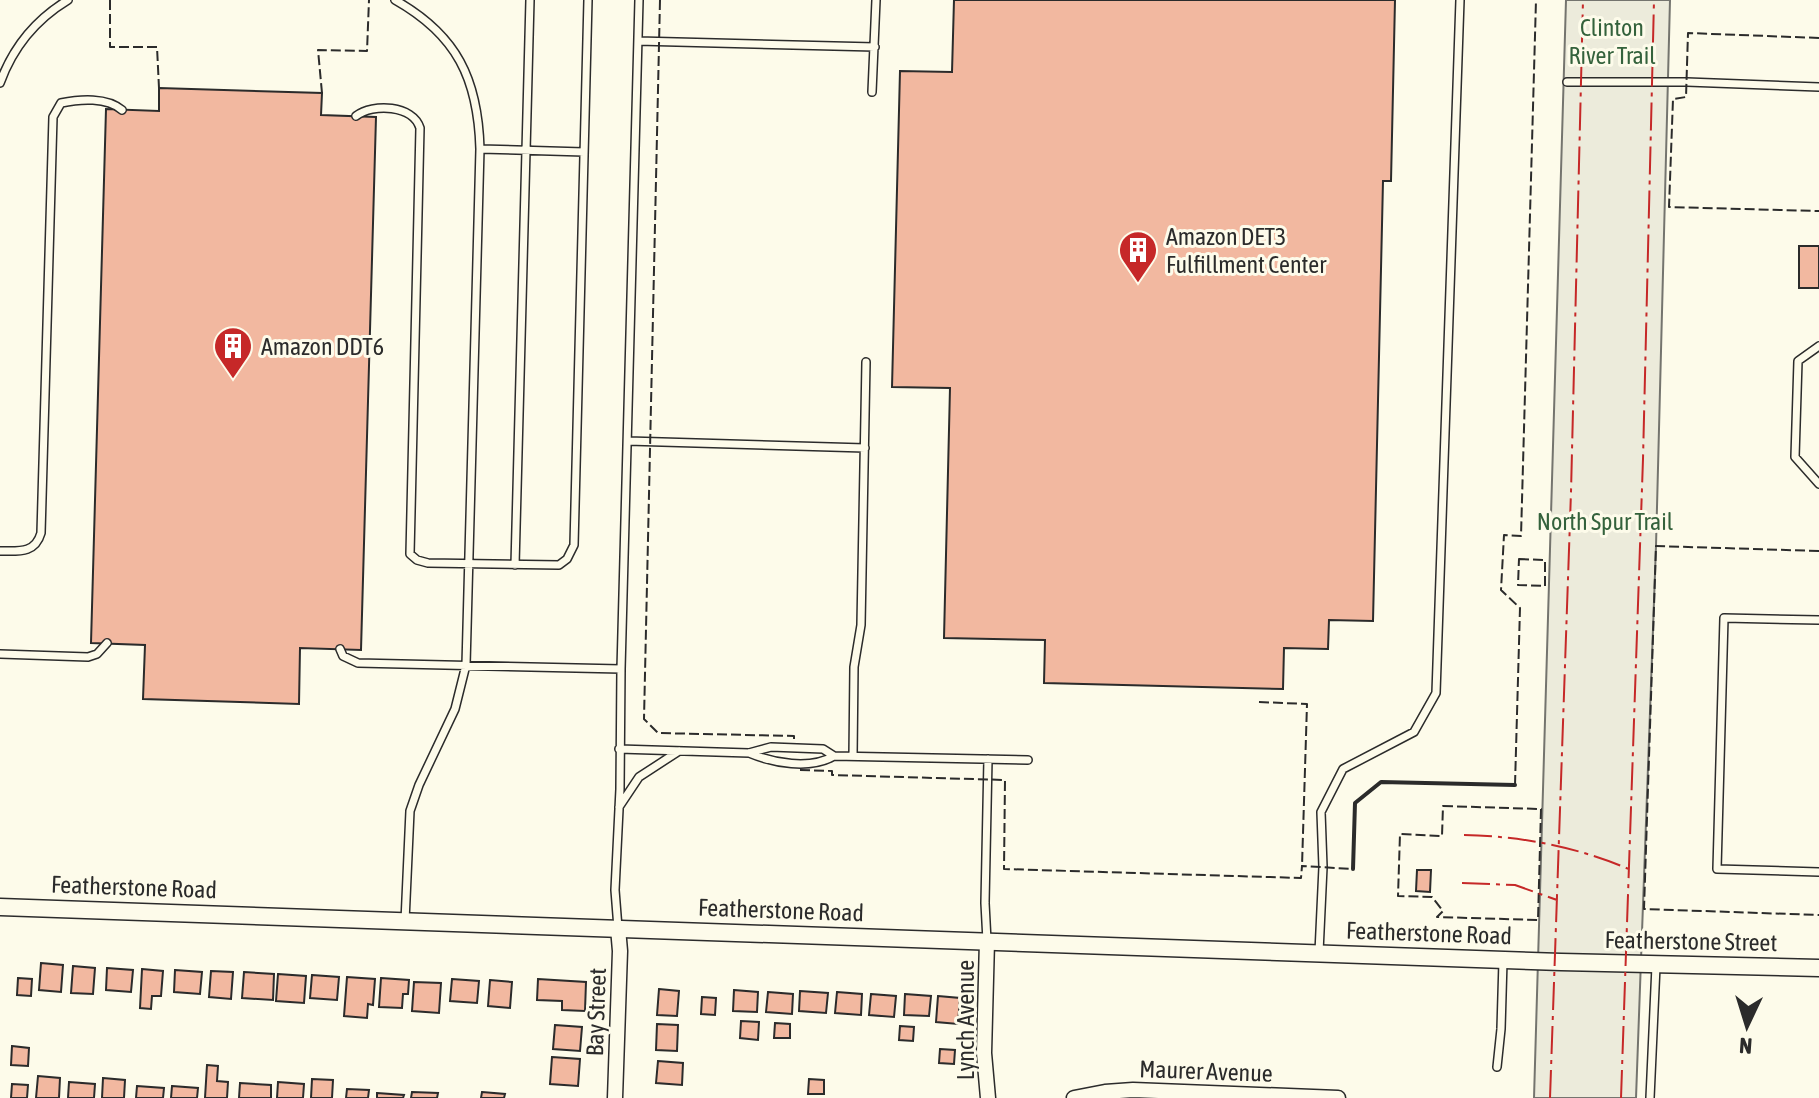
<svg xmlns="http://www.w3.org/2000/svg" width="1819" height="1098" font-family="'Asap Condensed',sans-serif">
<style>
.green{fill:#ecebdb;stroke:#74746e;stroke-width:2}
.building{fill:#f2b8a0;stroke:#2b2b2b;stroke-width:2}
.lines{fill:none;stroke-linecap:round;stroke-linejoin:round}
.service-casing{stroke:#2b2b2b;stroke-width:10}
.minor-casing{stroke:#2b2b2b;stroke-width:17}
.tertiary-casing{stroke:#2b2b2b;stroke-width:19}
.service{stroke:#fdfbea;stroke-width:7}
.minor{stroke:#fdfbea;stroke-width:14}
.tertiary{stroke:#fdfbea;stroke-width:16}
.fence{stroke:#2b2b2b;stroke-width:2;stroke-dasharray:10 4;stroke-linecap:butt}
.wall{stroke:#2b2b2b;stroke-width:4}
.power{stroke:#c62828;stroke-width:2;stroke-dasharray:28 6 4 6;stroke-linecap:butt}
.labels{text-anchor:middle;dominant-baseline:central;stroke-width:6;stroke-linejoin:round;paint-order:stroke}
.park-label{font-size:24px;fill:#34623c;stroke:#fdfbea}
.poi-label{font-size:24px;fill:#2b2b2b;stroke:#fdfbea;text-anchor:start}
.street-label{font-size:24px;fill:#2b2b2b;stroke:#fdfbea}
</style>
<rect width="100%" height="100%" fill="#fdfbea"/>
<path class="green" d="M 1566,0 L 1670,0 L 1656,546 L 1636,1098 L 1534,1098 Z"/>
<path class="building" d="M 954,0 L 1395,0 L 1391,181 L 1383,181 L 1373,621 L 1329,620 L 1328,649 L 1284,648 L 1283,689 L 1044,683 L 1045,640 L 944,638 L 950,388 L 892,387 L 900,71 L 952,72 Z
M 159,88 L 322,93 L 321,115 L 376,117 L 361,650 L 300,648 L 299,704 L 143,699 L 145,645 L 91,643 L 106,109 L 159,111 Z
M 1799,246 L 1819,246 L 1819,288 L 1799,288 Z
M 1417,870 L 1431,870 L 1430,892 L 1416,891 Z
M 41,963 L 63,965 L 61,992 L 39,990 Z
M 73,966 L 95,968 L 93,994 L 71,993 Z
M 107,968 L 133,970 L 131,992 L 106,990 Z
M 142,969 L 163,971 L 161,996 L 152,996 L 151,1009 L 140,1008 Z
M 175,970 L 202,972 L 200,994 L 174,992 Z
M 211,971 L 233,972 L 231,999 L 209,997 Z
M 244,972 L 274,974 L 273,1000 L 242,998 Z
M 278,974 L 306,976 L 304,1003 L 276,1001 Z
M 312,975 L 339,977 L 337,1000 L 310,998 Z
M 347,977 L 375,979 L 373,1005 L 368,1004 L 367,1018 L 344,1016 Z
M 18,978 L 32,979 L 31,996 L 17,995 Z
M 381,978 L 409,980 L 408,994 L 403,994 L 402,1008 L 379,1007 Z
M 452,979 L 479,981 L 477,1003 L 450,1001 Z
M 538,979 L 586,982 L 585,1011 L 562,1010 L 562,1001 L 537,1000 Z
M 490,980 L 512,982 L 510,1008 L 488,1006 Z
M 414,982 L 441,983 L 439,1013 L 412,1011 Z
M 659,989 L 679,991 L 677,1016 L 657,1015 Z
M 734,990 L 758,992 L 757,1012 L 733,1011 Z
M 800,991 L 828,993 L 826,1013 L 799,1011 Z
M 768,992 L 793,994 L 792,1014 L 766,1012 Z
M 837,992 L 862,994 L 861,1015 L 835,1013 Z
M 871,994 L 896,996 L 894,1017 L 869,1015 Z
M 905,994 L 931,996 L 929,1016 L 904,1015 Z
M 938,996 L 960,998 L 958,1024 L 936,1022 Z
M 702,997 L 716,998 L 715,1015 L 701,1014 Z
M 741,1021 L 759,1022 L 758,1040 L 740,1038 Z
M 775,1023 L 790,1024 L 790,1038 L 774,1038 Z
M 657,1024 L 678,1025 L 677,1051 L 656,1050 Z
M 555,1025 L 582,1027 L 580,1051 L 553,1049 Z
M 900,1026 L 914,1027 L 913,1041 L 899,1040 Z
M 12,1046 L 29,1048 L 28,1066 L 11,1065 Z
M 940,1049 L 955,1050 L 954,1064 L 939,1063 Z
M 552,1057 L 580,1059 L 578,1086 L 550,1084 Z
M 658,1061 L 683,1063 L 682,1085 L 656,1083 Z
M 207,1065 L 218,1066 L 217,1081 L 228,1082 L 227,1098 L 205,1098 Z
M 38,1076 L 60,1078 L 59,1098 L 36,1098 Z
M 103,1078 L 125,1080 L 124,1098 L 102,1098 Z
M 312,1079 L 333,1080 L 332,1098 L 311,1098 Z
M 809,1079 L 824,1080 L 824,1094 L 808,1094 Z
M 69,1082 L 95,1084 L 94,1098 L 68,1098 Z
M 278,1082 L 304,1084 L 303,1098 L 277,1098 Z
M 240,1083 L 271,1085 L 271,1098 L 239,1098 Z
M 12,1084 L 28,1085 L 27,1098 L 11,1098 Z
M 137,1086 L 164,1088 L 163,1098 L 136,1098 Z
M 172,1086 L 198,1088 L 197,1098 L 171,1098 Z
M 347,1089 L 369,1090 L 368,1098 L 346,1098 Z
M 412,1092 L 438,1093 L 437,1098 L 411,1098 Z
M 482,1092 L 505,1094 L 504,1098 L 481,1098 Z
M 377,1093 L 404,1095 L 403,1098 L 377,1098 Z"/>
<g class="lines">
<g class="service-casing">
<path id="service" d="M 395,0 C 457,35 478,79 480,149 L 466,665 L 455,709 L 419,785 L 410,811 L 405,921
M 638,41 L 875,47
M 1567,82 L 1687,82 L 1819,87
M 0,83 C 13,47 35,20 68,0
M 872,92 L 876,0
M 356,116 C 373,103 413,105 420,128 L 410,554 L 417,560 L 428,563 L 559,565 L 567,559 L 574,545 L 588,0
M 480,149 L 584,152
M 1819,346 L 1798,361 L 1795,457 L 1819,484
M 628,441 L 865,448
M 0,551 C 18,551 35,554 41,533 L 53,117 L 61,103 C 80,99 107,97 122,110
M 515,565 L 530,0
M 1819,620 L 1724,618 L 1717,869 L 1819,872
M 340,649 L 343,656 L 358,663 L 621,669 L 620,789 L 615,890 L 618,928
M 0,654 L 88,657 L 97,654 L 107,643
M 621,669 L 639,0
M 619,749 L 749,753 L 771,747 L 823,749 L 834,756 L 1028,760
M 749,753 C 773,763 810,770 834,756
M 853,756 L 854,667 L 861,625 L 866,362
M 619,807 L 639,777 L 679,751
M 987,941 L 985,903 L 988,759
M 1319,952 L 1323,867 L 1321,812 L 1343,769 L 1414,732 L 1436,693 L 1460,0
M 1497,1067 L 1501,1029 L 1503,961
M 1650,1098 L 1656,966"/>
</g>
<g class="minor-casing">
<path id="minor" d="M 987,941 L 984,1053 L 988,1098
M 615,1098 L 620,951 L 618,928
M 1074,1098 L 1105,1092 L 1133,1090 L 1338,1098"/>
</g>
<g class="tertiary-casing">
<path id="tertiary" d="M 0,907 L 1561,962 L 1819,968"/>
</g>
<use href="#service" class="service"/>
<use href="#minor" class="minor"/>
<use href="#tertiary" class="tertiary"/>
<path class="fence" d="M 110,0 L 110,47 L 157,47 L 159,88
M 660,0 L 644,719 L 658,733 L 794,736 L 794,744
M 1819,38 L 1688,33 L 1686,97 L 1673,99 L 1669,207 L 1819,211
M 322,93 L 318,50 L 367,51 L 369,0
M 1819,551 L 1656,546 L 1644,909 L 1819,915
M 1519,559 L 1545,560 L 1545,586 L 1518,585 Z
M 1259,702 L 1307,704 L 1302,866
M 800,770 L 832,771 L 832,775 L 1005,780 L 1004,869 L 1301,878 L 1302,866 L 1353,869
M 1515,785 L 1520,608 L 1501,590 L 1504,535 L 1521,536 L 1536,0
M 1443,806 L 1541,809 L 1538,920 L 1437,917 L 1443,911 L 1432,897 L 1398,896 L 1400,834 L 1442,836 Z"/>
<path class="wall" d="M 1353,869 L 1355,803 L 1381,782 L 1515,785"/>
<path class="power" d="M 1464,835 C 1521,836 1578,847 1631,870
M 1462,883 L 1515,885 L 1557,900
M 1550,1098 L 1571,492 L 1583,0
M 1621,1098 L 1643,459 L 1654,0"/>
</g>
<defs>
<g id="building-pin" transform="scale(2)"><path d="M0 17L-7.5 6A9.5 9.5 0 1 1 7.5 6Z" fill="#c62828" stroke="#fdfbea"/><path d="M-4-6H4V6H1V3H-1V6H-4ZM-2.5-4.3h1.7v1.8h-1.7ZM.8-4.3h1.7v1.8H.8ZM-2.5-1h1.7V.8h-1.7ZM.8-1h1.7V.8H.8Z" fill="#fff"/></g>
</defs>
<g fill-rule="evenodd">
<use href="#building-pin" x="1138" y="250"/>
<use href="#building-pin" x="233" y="346"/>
</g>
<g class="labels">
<g class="park-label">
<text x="1612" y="27">Clinton<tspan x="1612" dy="28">River Trail</tspan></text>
<text x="1605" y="521">North Spur Trail</text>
</g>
<g class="poi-label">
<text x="1166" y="236">Amazon DET3<tspan x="1166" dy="28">Fulfillment Center</tspan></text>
<text x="261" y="346">Amazon DDT6</text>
</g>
<g class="street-label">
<text transform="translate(134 887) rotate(2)">Featherstone Road</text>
<text transform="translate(781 910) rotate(2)">Featherstone Road</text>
<text transform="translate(1429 933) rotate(2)">Featherstone Road</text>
<text transform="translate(1691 941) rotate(1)">Featherstone Street</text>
<text transform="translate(596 1012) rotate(-88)">Bay Street</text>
<text transform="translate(965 1020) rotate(-90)">Lynch Avenue</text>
<text transform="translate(1206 1071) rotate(2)">Maurer Avenue</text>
</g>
</g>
<g transform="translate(1747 1026) rotate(184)" stroke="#fdfbea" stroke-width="6" paint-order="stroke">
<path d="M0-6L14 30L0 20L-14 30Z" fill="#2b2b2b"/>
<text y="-12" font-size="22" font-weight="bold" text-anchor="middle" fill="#2b2b2b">N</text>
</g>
</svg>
